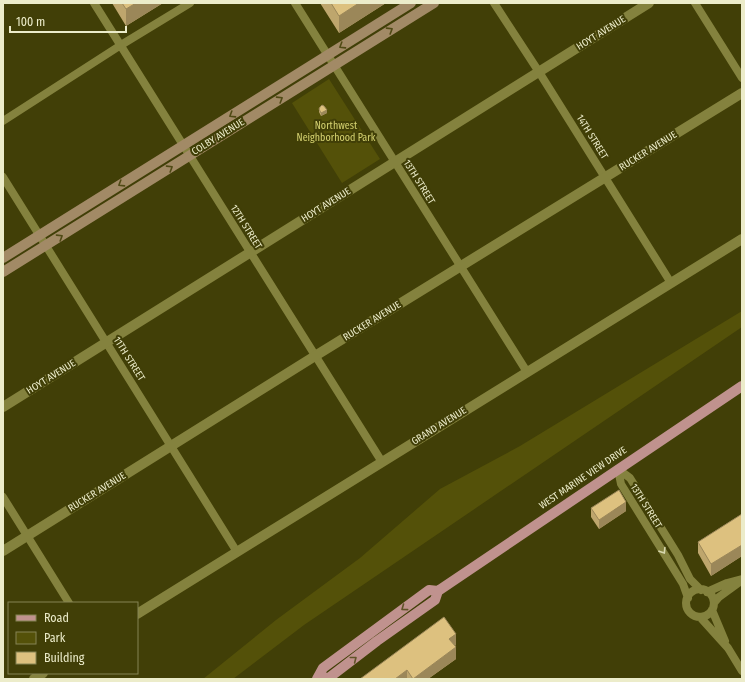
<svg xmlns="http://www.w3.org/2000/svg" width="745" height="682" font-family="'Fira Sans Condensed',sans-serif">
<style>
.green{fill:#545109}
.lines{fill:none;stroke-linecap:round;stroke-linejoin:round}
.minor{stroke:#84823e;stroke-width:8}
.tertiary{stroke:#84823e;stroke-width:10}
.secondary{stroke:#a28a66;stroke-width:10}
.primary{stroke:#c0928e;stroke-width:10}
.wall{fill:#bea66d}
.shaded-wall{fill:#9b8759}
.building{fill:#ddc17f;stroke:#9b8759}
.oneway{stroke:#504a15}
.oneway2{stroke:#d7d7ae}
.oneway3{stroke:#615429}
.labels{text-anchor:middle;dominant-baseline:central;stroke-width:4;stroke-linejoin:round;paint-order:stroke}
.street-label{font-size:10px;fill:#ececca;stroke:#413f07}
.park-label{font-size:10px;fill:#d6d371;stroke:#413f07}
</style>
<rect width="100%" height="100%" fill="#413f07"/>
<path class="green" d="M 329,79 L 380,159 L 342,183 L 292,103 Z
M 742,311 L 742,327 L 304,625 L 233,679 L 203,679 L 276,620 L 360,558 L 440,489 L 520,446 Z"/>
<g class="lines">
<path class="minor" d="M 94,3 L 382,462
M 295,3 L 527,372
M 494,3 L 539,72 L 671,283
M 695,3 L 742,78
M 3,121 L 121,45 L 190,3
M 3,177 L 237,552
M 618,469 L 621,484 L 683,584 L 688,598
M 618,469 L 630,478 L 678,555 L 690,579 L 701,590
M 3,497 L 69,603
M686 603a14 14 0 1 1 28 0a14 14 0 1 1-28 0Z
M 707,592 L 727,583 L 742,579
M 714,603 L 719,597 L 741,581
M 712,610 L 725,641
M 700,617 L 728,648 L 742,671"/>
<path class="tertiary" d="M 3,407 L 649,3
M 3,551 L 315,356 L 742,93
M 137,614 L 742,239
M 34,679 L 43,673"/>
<path class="secondary" d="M 3,258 L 411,3
M 3,272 L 434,3"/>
<path class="primary" d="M 317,679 L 323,668 L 429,590 L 438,591
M 322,679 L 330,677 L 377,641 L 435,600 L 438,591 L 742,386"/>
</g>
<path class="wall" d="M 112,3 L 163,3 L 126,26 Z
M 320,3 L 386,3 L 339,33 Z
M 319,109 L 327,113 L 321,116 L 319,112 Z
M 591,508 L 626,511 L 599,529 L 591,517 Z
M 742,514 L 742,556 L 711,576 L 698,553 L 698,542 Z
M 456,645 L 455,646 L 456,659 L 428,679 L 360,679 Z"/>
<path class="shaded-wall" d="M 136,3 L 163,3 L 126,26 L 126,9 Z
M 359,3 L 386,3 L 339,33 L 339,16 Z
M 327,110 L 327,113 L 321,116 L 321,113 Z
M 626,502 L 626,511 L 599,529 L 599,520 Z
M 742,545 L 742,556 L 711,576 L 711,564 Z
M 456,634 L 456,645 L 449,650 L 449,639 Z
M 456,647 L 456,659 L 428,679 L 413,679 Z
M 407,670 L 407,679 L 395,679 Z"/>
<path class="building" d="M 122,3 L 136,3 L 126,9 Z
M 331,3 L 359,3 L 339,16 Z
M 322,105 L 324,106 L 327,110 L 321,113 L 319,109 L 320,107 Z
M 619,490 L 626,502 L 599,520 L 591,508 Z
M 742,514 L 742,545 L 711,564 L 698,542 Z
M 444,617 L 456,634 L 449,639 L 456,647 L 413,679 L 407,670 L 395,679 L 360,679 Z"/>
<defs><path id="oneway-chevron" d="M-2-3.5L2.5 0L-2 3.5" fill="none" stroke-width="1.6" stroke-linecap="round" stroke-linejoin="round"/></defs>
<g class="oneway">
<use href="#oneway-chevron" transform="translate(390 30) rotate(-32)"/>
<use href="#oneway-chevron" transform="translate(342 46) rotate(148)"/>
<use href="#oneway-chevron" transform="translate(280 99) rotate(-32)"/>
<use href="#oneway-chevron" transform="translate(232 115) rotate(148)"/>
<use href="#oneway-chevron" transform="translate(170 168) rotate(-32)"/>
<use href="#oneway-chevron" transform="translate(121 184) rotate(148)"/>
<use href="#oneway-chevron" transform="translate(60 237) rotate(-32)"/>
</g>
<use class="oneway2" href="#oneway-chevron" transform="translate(663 551) rotate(58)"/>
<g class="oneway3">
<use href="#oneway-chevron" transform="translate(404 608) rotate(144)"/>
<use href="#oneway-chevron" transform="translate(354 659) rotate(-38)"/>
</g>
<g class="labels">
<g class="street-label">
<text transform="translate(601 33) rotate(-32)">HOYT AVENUE</text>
<text transform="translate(218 137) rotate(-32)">COLBY AVENUE</text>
<text transform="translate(592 137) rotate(58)">14TH STREET</text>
<text transform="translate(648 151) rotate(-32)">RUCKER AVENUE</text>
<text transform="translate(419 182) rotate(58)">13TH STREET</text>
<text transform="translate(326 205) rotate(-32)">HOYT AVENUE</text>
<text transform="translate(246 227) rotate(58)">12TH STREET</text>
<text transform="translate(372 321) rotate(-32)">RUCKER AVENUE</text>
<text transform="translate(129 359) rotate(58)">11TH STREET</text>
<text transform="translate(51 377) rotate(-32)">HOYT AVENUE</text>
<text transform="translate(439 426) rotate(-32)">GRAND AVENUE</text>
<text transform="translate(583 478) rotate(-34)">WEST MARINE VIEW DRIVE</text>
<text transform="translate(97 492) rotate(-32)">RUCKER AVENUE</text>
<text transform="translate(646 506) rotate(58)">13TH STREET</text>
</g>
<g class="park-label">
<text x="336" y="126">Northwest<tspan x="336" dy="12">Neighborhood Park</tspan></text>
</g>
</g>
<rect width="745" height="682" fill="none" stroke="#ececca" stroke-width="8"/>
<rect x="8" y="602" width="130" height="72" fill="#413f07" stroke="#858455"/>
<rect x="16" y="615" width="20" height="6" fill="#c0928e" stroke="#858455"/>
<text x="44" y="622" font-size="12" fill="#ececca">Road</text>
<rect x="16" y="632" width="20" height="12" fill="#545109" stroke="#858455"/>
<text x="44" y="642" font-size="12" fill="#ececca">Park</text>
<rect x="16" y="652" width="20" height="12" fill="#ddc17f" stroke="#858455"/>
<text x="44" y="662" font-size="12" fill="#ececca">Building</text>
<path d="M10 26v6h116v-6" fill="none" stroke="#ececca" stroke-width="2"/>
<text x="16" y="26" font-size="12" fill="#ececca" stroke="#413f07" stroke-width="3" paint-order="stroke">100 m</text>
</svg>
